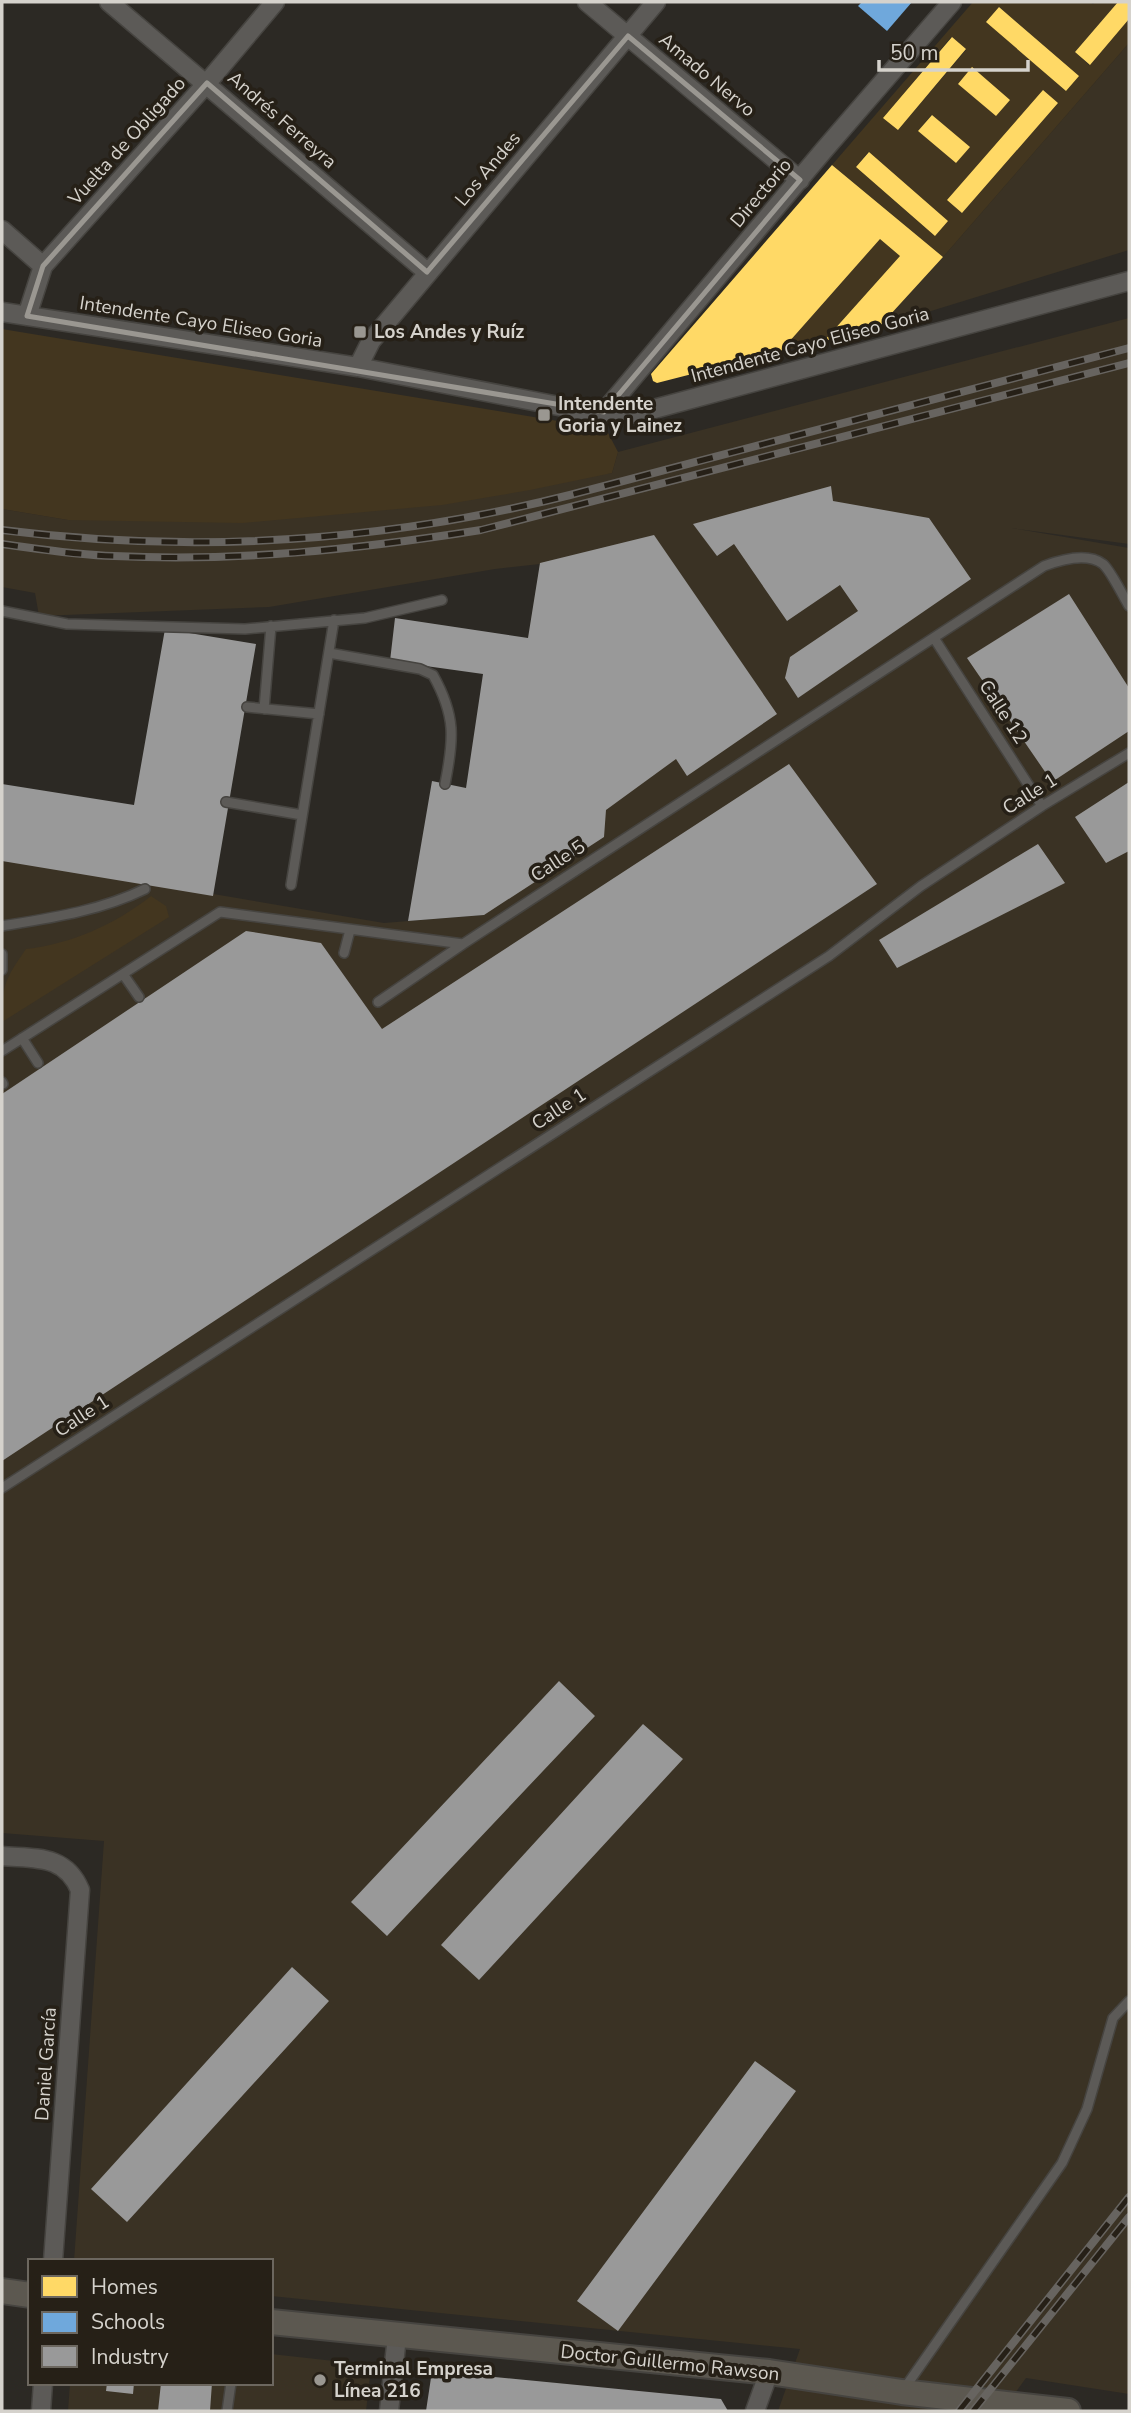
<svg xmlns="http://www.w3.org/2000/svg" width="1131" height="2413" font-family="'Nunito Sans',sans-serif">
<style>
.built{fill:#3a3224}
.green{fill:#43361f;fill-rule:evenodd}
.homes{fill:#ffd966}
.schools{fill:#6fa8dc}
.industry{fill:#999}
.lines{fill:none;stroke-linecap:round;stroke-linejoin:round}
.lane-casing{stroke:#464440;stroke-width:12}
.street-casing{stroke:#464440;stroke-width:21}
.secondary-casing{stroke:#464440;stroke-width:28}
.lane{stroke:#5c5a57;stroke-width:9}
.street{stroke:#5c5a57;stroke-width:18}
.secondary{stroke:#5c5850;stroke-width:24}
.rail-casing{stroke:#676460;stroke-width:8}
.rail{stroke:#262017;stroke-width:5;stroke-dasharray:16;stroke-linecap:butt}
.marked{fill:none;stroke:#9a9791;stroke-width:5;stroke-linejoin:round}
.poi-dot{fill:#9a9791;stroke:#262017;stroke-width:2.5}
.labels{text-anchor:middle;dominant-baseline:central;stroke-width:7;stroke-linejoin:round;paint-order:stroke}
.street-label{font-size:19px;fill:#d5d2cc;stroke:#262017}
.poi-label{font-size:19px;font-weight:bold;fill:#d5d2cc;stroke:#262017;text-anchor:start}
</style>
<rect width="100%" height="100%" fill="#2c2924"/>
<path class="built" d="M 1129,43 L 1129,250 L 879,327 L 943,257 Z
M 1129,318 L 1129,544 L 1011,528 L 1129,548 L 1129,2394 L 1026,2378 L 1002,2411 L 778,2411 L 800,2349 L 271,2296 L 271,2261 L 74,2261 L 104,1841 L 2,1833 L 2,858 L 384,923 L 484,915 L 540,564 L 495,569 L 269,607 L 39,616 L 35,593 L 2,587 L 2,509 L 68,520 L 612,473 L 618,452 Z
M 271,2354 L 361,2364 L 370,2376 L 366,2411 L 68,2411 L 70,2383 L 271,2383 Z"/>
<path class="green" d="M 973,2 L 1090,2 L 1093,4 L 1095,2 L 1118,2 L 1075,52 L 1089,65 L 1129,19 L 1129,43 L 943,257 L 832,165 ZM 999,7 L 1078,76 L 1066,91 L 987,22 ZM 951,37 L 966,50 L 898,130 L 884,117 ZM 1058,103 L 962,213 L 948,200 ZM 931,115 L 969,147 L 956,163 L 918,131 ZM 868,152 L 947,221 L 935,236 L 856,167 Z
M 880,239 L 900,256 L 824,341 L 781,351 Z
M 2,329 L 606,429 L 618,452 L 612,473 L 530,490 L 442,505 L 242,523 L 68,520 L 2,509 Z
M 151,896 L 166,906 L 169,917 L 2,1022 C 2,985 5,979 26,949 C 71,944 116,924 151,896 Z"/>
<path class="homes" d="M 1118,2 L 1129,2 L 1129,19 L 1090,65 L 1075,52 Z
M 999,7 L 1079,76 L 1066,91 L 986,22 Z
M 952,37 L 966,49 L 898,130 L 883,118 Z
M 972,67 L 1010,100 L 996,116 L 958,84 Z
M 1043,90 L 1058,103 L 962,213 L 947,200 Z
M 932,115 L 970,147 L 956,163 L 918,131 Z
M 869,152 L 948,221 L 935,236 L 856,167 Z
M 832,165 L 943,257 L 879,327 L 824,341 L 900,256 L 880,239 L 781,351 L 657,383 L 653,381 L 651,374 Z"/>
<path class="schools" d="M 862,2 L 912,2 L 887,31 L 858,6 Z"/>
<path class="industry" d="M 831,486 L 833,501 L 929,518 L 971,579 L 798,698 L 785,678 L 790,657 L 858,611 L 840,585 L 787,621 L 734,544 L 717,556 L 693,524 Z
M 654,535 L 777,714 L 687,776 L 676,759 L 606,810 L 604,837 L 484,915 L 408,921 L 432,781 L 466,788 L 483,674 L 390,661 L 395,618 L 528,638 L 540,563 Z
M 1069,594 L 1129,688 L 1129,731 L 1052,782 L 967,658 Z
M 165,629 L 256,644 L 213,896 L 2,861 L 2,784 L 134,805 Z
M 789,764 L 877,884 L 2,1461 L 2,1094 L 246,931 L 321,943 L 382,1029 Z
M 1129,782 L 1129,851 L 1106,863 L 1075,817 Z
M 1038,844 L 1065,883 L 897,968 L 879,940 Z
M 559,1681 L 595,1716 L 387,1936 L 351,1902 Z
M 643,1724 L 683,1759 L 479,1980 L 441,1945 Z
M 292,1967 L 329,2001 L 127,2222 L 91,2189 Z
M 755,2061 L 796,2091 L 618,2331 L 577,2301 Z
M 432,2371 L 721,2399 L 728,2411 L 426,2411 Z
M 107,2383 L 134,2383 L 133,2394 L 106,2391 Z
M 161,2383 L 212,2383 L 210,2411 L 158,2411 Z"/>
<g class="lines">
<g class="lane-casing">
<path id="lane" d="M 2,611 L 67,624 L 245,629 L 365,618 L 442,600
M 934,638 L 1042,806
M 329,653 L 420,669 L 433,675 C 456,716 454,739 445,784
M 247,707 L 319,714
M 264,709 L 271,626
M 226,802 L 302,815
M 291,885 L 334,620
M 2,926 C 51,918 100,911 145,889
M 344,953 L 350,930
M 2,954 L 2,970
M 123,974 L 139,997
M 378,1002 L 463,944
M 22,1038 L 38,1063
M 2,1051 L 220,912 L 463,944 L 1044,566 C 1060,560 1087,552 1103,564 C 1111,571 1123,596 1129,606
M 2,1082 L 3,1084
M 2,1488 L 829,956 L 921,886 L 1042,806 L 1129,753
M 904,2389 L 1062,2163 L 1087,2109 L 1113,2018 L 1129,2001
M 227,2411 L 231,2383"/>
</g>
<g class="street-casing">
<path id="street" d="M 109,2 L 427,272
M 587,2 L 800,180
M 2,230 L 43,266
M 2,312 L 358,367 L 574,409 L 622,414 L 639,413 L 1129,281
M 27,316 L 43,266 L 207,83 L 275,2
M 358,367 L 371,341 L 656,2
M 604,412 L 824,150 L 952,2
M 2,1856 C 35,1859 65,1854 80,1890 L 53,2261
M 41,2411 L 43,2383
M 389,2411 L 397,2336
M 755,2411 L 769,2372"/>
</g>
<g class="secondary-casing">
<path id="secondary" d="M 2,2291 L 30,2295
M 271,2322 L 769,2372 L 902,2392 L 1068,2411"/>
</g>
<use href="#lane" class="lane"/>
<use href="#street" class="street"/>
<use href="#secondary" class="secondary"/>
<g class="rail-casing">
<path id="rail" d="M 2,530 C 193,554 384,542 570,495 L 1129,348
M 2,544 C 39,549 76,555 114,556 C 237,562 360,549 481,530 L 1129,363
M 959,2411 L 1129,2197
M 973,2411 L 1129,2217"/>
</g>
<use href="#rail" class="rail"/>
</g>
<path class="marked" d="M 628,36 L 800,180 L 604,412 L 27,316 L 43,266 L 207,83 L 427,272 Z"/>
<g class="poi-dot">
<rect x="353" y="325" width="14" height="14" rx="3.5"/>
<rect x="537" y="408" width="14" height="14" rx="3.5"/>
<circle cx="320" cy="2380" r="7"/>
</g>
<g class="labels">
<g class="street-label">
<text transform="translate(707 75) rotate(40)">Amado Nervo</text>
<text transform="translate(282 120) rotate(41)">Andrés Ferreyra</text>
<text transform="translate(127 141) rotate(-48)">Vuelta de Obligado</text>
<text transform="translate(488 169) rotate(-50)">Los Andes</text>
<text transform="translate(761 193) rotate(-50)">Directorio</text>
<text transform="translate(201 322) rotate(9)">Intendente Cayo Eliseo Goria</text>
<text transform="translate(810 345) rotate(-15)">Intendente Cayo Eliseo Goria</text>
<text transform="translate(1003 712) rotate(57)">Calle 12</text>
<text transform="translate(1030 794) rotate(-32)">Calle 1</text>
<text transform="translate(558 861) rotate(-33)">Calle 5</text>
<text transform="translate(559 1109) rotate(-33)">Calle 1</text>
<text transform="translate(82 1416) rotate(-33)">Calle 1</text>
<text transform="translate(46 2064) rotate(-86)">Daniel García</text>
<text transform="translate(670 2363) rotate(6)">Doctor Guillermo Rawson</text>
</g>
<g class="poi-label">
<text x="374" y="332">Los Andes y Ruíz</text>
<text x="558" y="404">Intendente<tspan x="558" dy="22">Goria y Lainez</tspan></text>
<text x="334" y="2369">Terminal Empresa<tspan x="334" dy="22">Línea 216</tspan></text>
</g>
</g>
<rect width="1131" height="2413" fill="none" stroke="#d5d2cc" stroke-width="7"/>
<rect x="28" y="2259" width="245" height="126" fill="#262017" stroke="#6c675f" stroke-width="2"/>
<rect x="42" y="2276" width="35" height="21" fill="#ffd966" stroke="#6c675f" stroke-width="2"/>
<text x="91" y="2294" font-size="21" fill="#d5d2cc">Homes</text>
<rect x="42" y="2312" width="35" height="21" fill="#6fa8dc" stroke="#6c675f" stroke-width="2"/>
<text x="91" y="2329" font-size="21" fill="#d5d2cc">Schools</text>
<rect x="42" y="2346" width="35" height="21" fill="#999999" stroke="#6c675f" stroke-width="2"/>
<text x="91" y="2364" font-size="21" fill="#d5d2cc">Industry</text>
<path d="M879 60v10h149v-10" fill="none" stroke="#d5d2cc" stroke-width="3.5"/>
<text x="890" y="60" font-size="21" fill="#d5d2cc" stroke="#262017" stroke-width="5" paint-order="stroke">50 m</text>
</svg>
